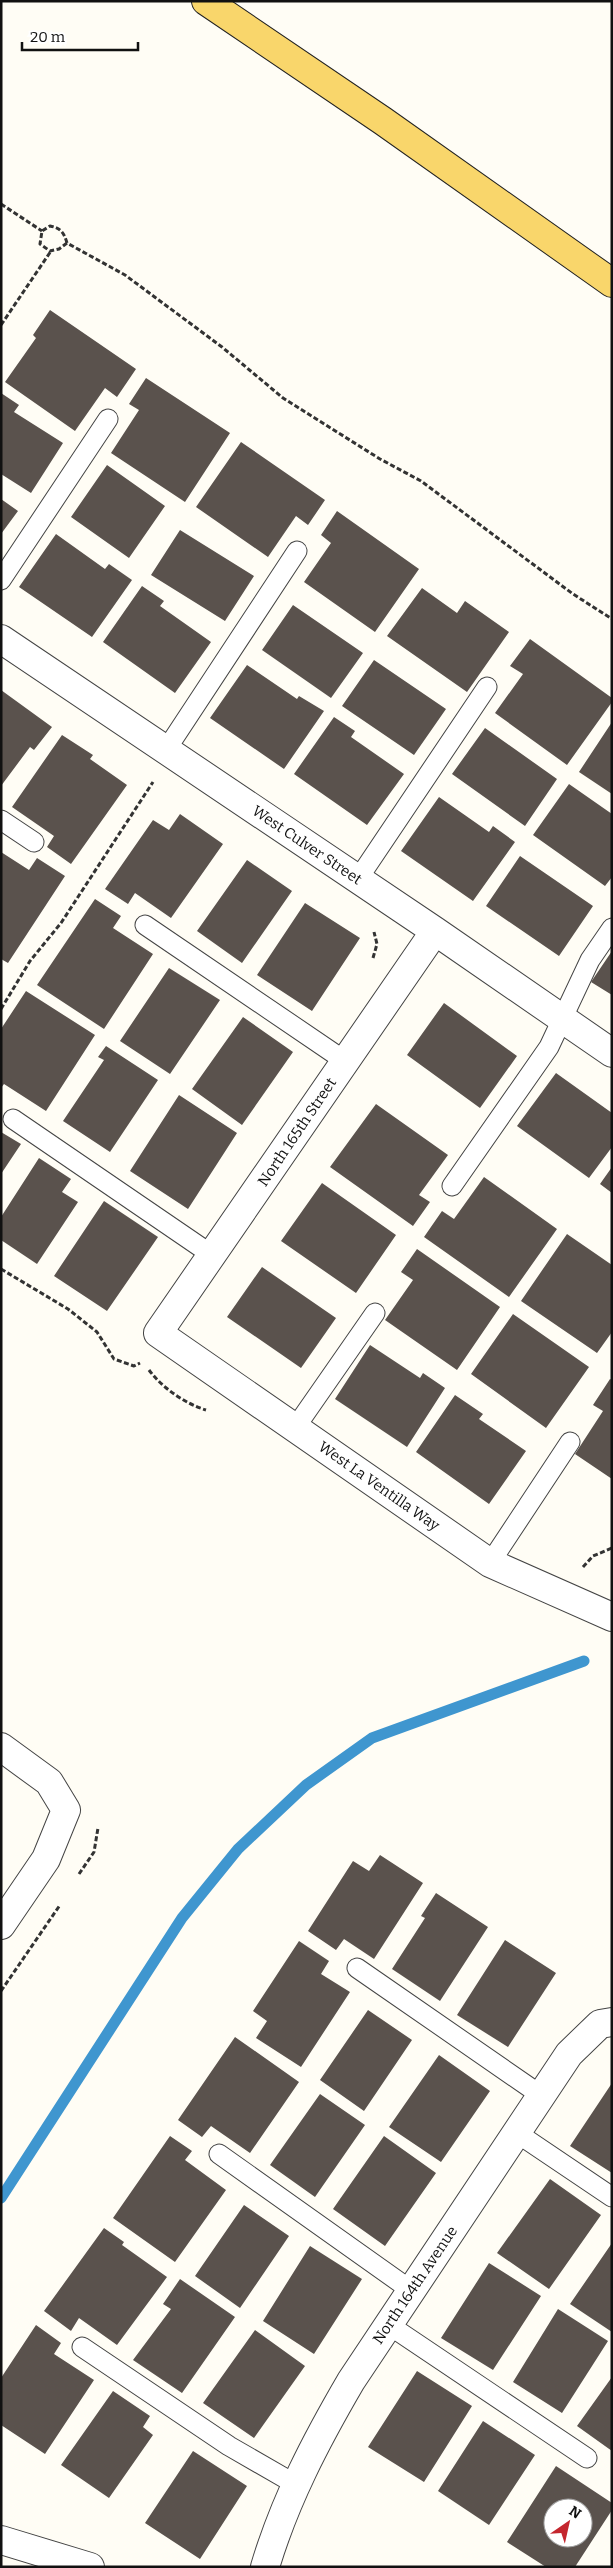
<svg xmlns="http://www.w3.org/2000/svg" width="613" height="2568" font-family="Bitter,serif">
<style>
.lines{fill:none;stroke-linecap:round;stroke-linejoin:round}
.stream{stroke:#3f96cf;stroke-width:11}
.building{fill:#5a524d;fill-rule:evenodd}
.lane-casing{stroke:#444;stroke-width:21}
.street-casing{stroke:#444;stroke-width:30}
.primary-casing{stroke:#222;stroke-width:30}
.path{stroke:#333;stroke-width:3;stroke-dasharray:5 2.5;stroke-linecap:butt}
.lane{stroke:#fff;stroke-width:19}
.street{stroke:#fff;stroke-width:28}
.primary{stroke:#f9d66b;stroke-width:28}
.labels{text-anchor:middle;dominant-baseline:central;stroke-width:5;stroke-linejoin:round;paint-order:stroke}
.street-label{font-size:15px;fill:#111;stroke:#fff}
</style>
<rect width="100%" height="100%" fill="#fffdf5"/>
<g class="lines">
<path class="stream" d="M 1,2198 L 182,1918 L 238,1849 L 306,1785 L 372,1738 L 584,1661"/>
</g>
<path class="building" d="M 50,310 L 136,369 L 117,397 L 105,388 L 75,431 L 5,382 L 36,338 L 33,335 Z
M 146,378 L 230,433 L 185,502 L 111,453 L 139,410 L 129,404 Z
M 1,393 L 19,405 L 14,412 L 63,443 L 31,493 L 1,474 Z
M 241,442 L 325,500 L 308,525 L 296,516 L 268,557 L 196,507 Z
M 107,465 L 165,506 L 129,558 L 71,517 Z
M 1,499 L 18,511 L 1,534 Z
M 337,511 L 419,569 L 375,632 L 304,582 L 331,543 L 321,535 Z
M 180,530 L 254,576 L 225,621 L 151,575 Z
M 56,534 L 105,569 L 109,564 L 132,580 L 92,637 L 19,587 Z
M 142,586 L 164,601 L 160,606 L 211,642 L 175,693 L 103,642 Z
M 422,588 L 457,613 L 465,601 L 509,632 L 467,692 L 387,636 Z
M 293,605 L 363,653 L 331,698 L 262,650 Z
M 530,639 L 612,698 L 612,702 L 567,765 L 495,713 L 523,674 L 510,666 Z
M 374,660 L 446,709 L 414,755 L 342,706 Z
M 247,665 L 297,699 L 299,696 L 324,711 L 284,769 L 210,718 Z
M 1,690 L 52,727 L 34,750 L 30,747 L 1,786 Z
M 334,717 L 355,731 L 351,737 L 404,774 L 367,825 L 294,774 Z
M 612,722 L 612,794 L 579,772 Z
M 485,728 L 557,779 L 525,826 L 452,774 Z
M 62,735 L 93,755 L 90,759 L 127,785 L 71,864 L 47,847 L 54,836 L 12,807 Z
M 569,784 L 612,814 L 612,877 L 605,886 L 533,835 Z
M 439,797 L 489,832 L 493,826 L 515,842 L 473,901 L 401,851 Z
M 180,814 L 223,844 L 171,918 L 135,893 L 128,904 L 105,889 L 153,820 L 169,830 Z
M 1,852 L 29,870 L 37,858 L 65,876 L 8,963 L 1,959 Z
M 520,856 L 593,906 L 559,956 L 486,906 Z
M 247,860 L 292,891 L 242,963 L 197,931 Z
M 95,899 L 121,916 L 113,928 L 153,954 L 104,1029 L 37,985 Z
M 305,903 L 360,938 L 312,1011 L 257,975 Z
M 612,951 L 612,995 L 591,982 Z
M 169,968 L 220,1000 L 170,1074 L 120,1041 Z
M 26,991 L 95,1035 L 46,1111 L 4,1084 L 1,1088 L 1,1029 Z
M 444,1003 L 517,1056 L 480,1108 L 407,1055 Z
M 243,1017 L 293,1052 L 242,1125 L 192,1089 Z
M 106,1046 L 158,1080 L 110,1152 L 63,1121 L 104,1060 L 98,1057 Z
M 556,1073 L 612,1113 L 612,1147 L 589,1178 L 517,1126 Z
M 179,1095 L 237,1133 L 188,1209 L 130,1171 Z
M 376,1104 L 448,1155 L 419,1195 L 430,1202 L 413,1226 L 330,1167 Z
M 1,1132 L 21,1144 L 1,1174 Z
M 39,1158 L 71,1179 L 62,1192 L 78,1202 L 37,1264 L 1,1240 L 1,1217 Z
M 612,1167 L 612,1193 L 600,1184 Z
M 484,1177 L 557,1229 L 509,1297 L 424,1237 L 442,1211 L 454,1219 Z
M 322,1183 L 396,1235 L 356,1293 L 281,1241 Z
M 104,1201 L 158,1237 L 107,1311 L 54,1276 Z
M 567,1234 L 612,1265 L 612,1332 L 597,1353 L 521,1301 Z
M 417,1249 L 500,1307 L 457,1370 L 385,1320 L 413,1280 L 401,1272 Z
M 262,1267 L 336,1318 L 301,1368 L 227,1317 Z
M 513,1314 L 589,1367 L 546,1428 L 471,1374 Z
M 370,1345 L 420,1378 L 423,1373 L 445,1388 L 407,1447 L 335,1399 Z
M 610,1379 L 612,1380 L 612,1479 L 575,1454 L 603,1411 L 593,1405 Z
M 455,1395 L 483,1414 L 479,1419 L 526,1451 L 489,1504 L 416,1452 Z
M 380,1855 L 423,1883 L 374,1959 L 344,1939 L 336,1950 L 308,1931 L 353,1861 L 369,1871 Z
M 436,1893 L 488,1927 L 440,2001 L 392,1969 L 425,1918 L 421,1916 Z
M 505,1940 L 556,1973 L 508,2047 L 457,2015 Z
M 299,1941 L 329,1961 L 321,1974 L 350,1992 L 301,2067 L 256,2038 L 267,2021 L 253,2011 Z
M 368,2010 L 412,2040 L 364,2111 L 320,2080 Z
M 235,2037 L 299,2082 L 250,2153 L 211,2126 L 202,2137 L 178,2120 Z
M 439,2055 L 490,2091 L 441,2162 L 389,2127 Z
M 612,2083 L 612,2173 L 570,2146 Z
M 320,2094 L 365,2125 L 315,2197 L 270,2165 Z
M 170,2136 L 192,2151 L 185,2160 L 226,2190 L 175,2262 L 113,2218 Z
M 384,2136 L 436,2173 L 385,2246 L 333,2209 Z
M 550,2179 L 601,2215 L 549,2289 L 497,2253 Z
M 244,2205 L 289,2236 L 240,2308 L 195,2276 Z
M 104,2228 L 124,2242 L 122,2245 L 167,2277 L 117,2345 L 79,2318 L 71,2331 L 44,2311 Z
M 612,2243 L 612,2332 L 570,2304 Z
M 310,2246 L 362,2279 L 314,2354 L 263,2321 Z
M 489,2263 L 541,2296 L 493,2370 L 441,2338 Z
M 180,2279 L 235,2317 L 182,2393 L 133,2360 L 171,2309 L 163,2304 Z
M 558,2309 L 608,2341 L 562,2413 L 513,2382 Z
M 36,2325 L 61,2343 L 54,2354 L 94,2380 L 45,2454 L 1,2425 L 1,2378 Z
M 255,2330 L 305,2366 L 254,2438 L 203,2403 Z
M 417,2371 L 472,2406 L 424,2482 L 368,2447 Z
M 612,2377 L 612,2451 L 577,2426 Z
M 113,2391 L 150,2416 L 143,2427 L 153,2435 L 109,2498 L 61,2465 Z
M 483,2421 L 535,2455 L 489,2525 L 438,2491 Z
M 193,2451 L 247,2486 L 200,2559 L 145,2523 Z
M 556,2466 L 612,2503 L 612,2510 L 575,2567 L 546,2567 L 507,2542 ZM 553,2508 L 583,2508 L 583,2538 L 553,2538 Z"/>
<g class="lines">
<g class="lane-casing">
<path id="lane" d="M 1,580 L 108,419
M 166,750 L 297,551
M 1,820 L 34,842
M 358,879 L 487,687
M 145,925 L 345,1061
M 13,1119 L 212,1255
M 452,1186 L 549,1047 L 590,960 L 612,928
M 295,1428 L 375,1313
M 490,1563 L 570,1442
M 357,1968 L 542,2096
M 517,2133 L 612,2197
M 219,2154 L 412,2291
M 389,2325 L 587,2458
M 82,2347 L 229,2446 L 295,2484"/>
</g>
<g class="street-casing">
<path id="street" d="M 1,639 L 435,931 L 612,1053
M 435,931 L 158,1333 L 490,1563 L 612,1617
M 1,1747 L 49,1782 L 66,1810 L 46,1859 L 1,1925
M 1,2540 L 90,2567
M 265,2567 C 285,2500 316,2441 351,2381 L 569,2054 L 600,2024 L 612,2022"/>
</g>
<g class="primary-casing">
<path id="primary" d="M 206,1 L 383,121 L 612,283"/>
</g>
<path class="path" d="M 1,204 L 42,231
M 67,243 L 59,249 L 50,251 L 40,244 L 42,231 L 50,226 C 61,228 64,233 67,243 L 125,275 L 222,347 L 283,398 L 380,459 L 421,481 L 573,594 L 612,619
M 1,325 L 51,251
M 373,958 L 377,944 L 374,932
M 1,1009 L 30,961 L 61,923 L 153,782
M 1,1269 L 68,1309 L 97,1332 L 114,1359 L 134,1366 L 140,1363
M 149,1370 C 162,1388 186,1404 206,1410
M 583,1567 L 593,1556 L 612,1548
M 79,1874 L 94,1852 L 98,1828
M 1,1991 L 60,1905"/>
<use href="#lane" class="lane"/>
<use href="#street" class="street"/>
<use href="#primary" class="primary"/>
</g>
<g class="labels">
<g class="street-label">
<text transform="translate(307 845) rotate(34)">West Culver Street</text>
<text transform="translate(297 1132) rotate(-56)">North 165th Street</text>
<text transform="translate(379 1486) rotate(35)">West La Ventilla Way</text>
<text transform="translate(415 2285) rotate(-56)">North 164th Avenue</text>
</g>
</g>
<rect width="613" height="2568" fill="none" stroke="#111111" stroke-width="5"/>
<g transform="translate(568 2523) rotate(34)"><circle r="24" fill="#ffffff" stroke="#a0a0a0"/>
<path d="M0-4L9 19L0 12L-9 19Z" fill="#c4262e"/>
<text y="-8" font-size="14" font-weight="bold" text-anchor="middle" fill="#111111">N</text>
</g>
<path d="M22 42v8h116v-8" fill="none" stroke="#111111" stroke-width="2.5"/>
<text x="30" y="42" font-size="15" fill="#111111" stroke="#ffffff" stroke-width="4" paint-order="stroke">20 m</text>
</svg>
